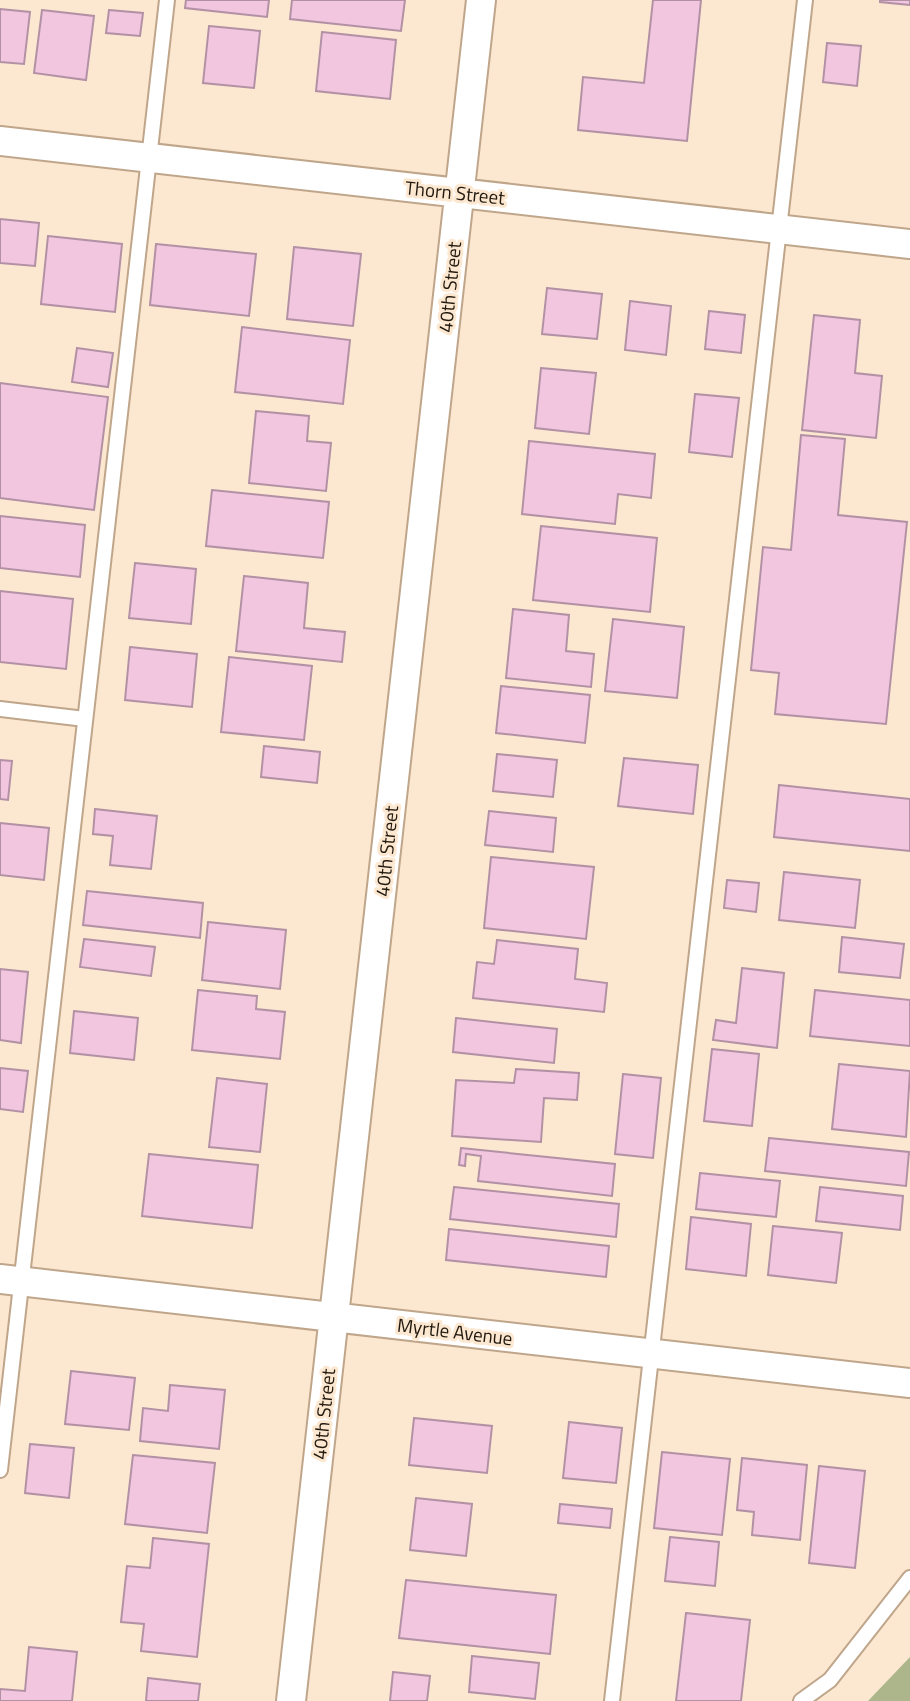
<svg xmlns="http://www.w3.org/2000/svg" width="910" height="1701" font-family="'Titillium Web',sans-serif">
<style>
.forest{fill:#adb68a}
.building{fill:#f2c6df;stroke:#b391a5;stroke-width:2}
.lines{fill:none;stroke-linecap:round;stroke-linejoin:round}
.service-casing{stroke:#bfa68b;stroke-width:18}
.minor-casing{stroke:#bfa68b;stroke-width:32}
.service{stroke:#fff;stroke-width:14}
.minor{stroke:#fff;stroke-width:28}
.labels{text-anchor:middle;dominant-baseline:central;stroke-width:6;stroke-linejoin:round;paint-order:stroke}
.street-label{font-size:19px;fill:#21180e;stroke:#fce7d0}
</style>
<rect width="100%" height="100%" fill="#fce7d0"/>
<path class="forest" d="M 910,1657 L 910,1701 L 868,1701 Z"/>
<path class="building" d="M 186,0 L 269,0 L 267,17 L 185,8 Z
M 292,0 L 405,0 L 401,31 L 290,19 Z
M 653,0 L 701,0 L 687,141 L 578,130 L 583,77 L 644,83 Z
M 880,0 L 910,0 L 910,5 L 880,2 Z
M 0,9 L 30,12 L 24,64 L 0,62 Z
M 42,10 L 94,16 L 86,80 L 34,73 Z
M 109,10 L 143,13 L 140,36 L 106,33 Z
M 209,26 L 260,31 L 254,88 L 203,83 Z
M 322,32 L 396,40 L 390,99 L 316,91 Z
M 827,43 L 861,46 L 857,86 L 823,82 Z
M 0,219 L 39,223 L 35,266 L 0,263 Z
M 48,236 L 122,244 L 115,312 L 41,304 Z
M 156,244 L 256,254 L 249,316 L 150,305 Z
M 294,247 L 361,254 L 353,326 L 287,319 Z
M 547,288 L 602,294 L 597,339 L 542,334 Z
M 630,301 L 671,306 L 666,355 L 625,350 Z
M 709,311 L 745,315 L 741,353 L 705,349 Z
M 814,315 L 860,320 L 855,373 L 882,376 L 876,438 L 802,430 Z
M 242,327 L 350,340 L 343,404 L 235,392 Z
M 77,348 L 113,353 L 108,387 L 72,382 Z
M 541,368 L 596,373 L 589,434 L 535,428 Z
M 0,383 L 108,397 L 94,510 L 0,498 Z
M 695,394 L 739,398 L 732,457 L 689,452 Z
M 256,411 L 309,416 L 307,441 L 331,443 L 326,491 L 249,483 Z
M 801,435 L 845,439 L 838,515 L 907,522 L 886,724 L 775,714 L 779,673 L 751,670 L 763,547 L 791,550 Z
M 529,441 L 655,454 L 651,498 L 618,494 L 615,524 L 522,514 Z
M 212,490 L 329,502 L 323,558 L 206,546 Z
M 0,516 L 85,525 L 80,577 L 0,568 Z
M 541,526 L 657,538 L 650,612 L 533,600 Z
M 135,563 L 196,569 L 191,624 L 129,618 Z
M 244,576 L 308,583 L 304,628 L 345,632 L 342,662 L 236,651 Z
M 0,591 L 73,599 L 66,669 L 0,662 Z
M 513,609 L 569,615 L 566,651 L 594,654 L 591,687 L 506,678 Z
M 613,619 L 684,627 L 677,698 L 605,691 Z
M 130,647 L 197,654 L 192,707 L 125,700 Z
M 229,657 L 312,666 L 304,740 L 221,732 Z
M 501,686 L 590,695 L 585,743 L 496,733 Z
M 264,746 L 320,752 L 317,783 L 261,777 Z
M 497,754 L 557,760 L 553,797 L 493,791 Z
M 624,758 L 698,765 L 693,814 L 618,806 Z
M 0,760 L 12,761 L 8,800 L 0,799 Z
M 779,785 L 910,799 L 910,851 L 774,837 Z
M 95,809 L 157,816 L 151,869 L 110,865 L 113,836 L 93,834 Z
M 489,811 L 556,818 L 553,852 L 485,845 Z
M 0,823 L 49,828 L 44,880 L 0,875 Z
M 491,857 L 594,867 L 586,939 L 484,928 Z
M 784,872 L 860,880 L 855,928 L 779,920 Z
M 727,880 L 759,883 L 756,912 L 724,908 Z
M 87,891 L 203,903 L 200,938 L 83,925 Z
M 208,922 L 286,930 L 280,989 L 202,980 Z
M 842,937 L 904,944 L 900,978 L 839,972 Z
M 84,939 L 155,947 L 151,976 L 80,967 Z
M 497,940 L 578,949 L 575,979 L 607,983 L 604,1012 L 473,998 L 477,962 L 494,964 Z
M 742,968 L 784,973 L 777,1048 L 713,1040 L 716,1020 L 736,1023 Z
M 0,969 L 28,972 L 21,1043 L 0,1040 Z
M 198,990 L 257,996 L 256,1009 L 285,1012 L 280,1059 L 192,1050 Z
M 815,990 L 910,1000 L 910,1046 L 810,1036 Z
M 74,1011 L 138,1018 L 134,1060 L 70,1053 Z
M 456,1018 L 557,1029 L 554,1063 L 453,1052 Z
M 712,1049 L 759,1054 L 752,1126 L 704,1121 Z
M 839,1064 L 910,1071 L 906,1137 L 832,1129 Z
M 0,1068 L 28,1071 L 23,1112 L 0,1109 Z
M 516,1069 L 579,1073 L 577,1100 L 544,1098 L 541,1142 L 452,1136 L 456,1080 L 514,1083 Z
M 623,1074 L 661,1078 L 653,1158 L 615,1154 Z
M 217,1078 L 267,1084 L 260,1152 L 209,1147 Z
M 769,1138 L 909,1152 L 906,1186 L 765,1171 Z
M 461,1148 L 615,1164 L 612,1196 L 478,1181 L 481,1156 L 466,1154 L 465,1166 L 459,1165 Z
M 149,1154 L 258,1165 L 252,1228 L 142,1216 Z
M 700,1173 L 780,1181 L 776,1217 L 696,1209 Z
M 454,1187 L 619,1204 L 616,1237 L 450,1219 Z
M 820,1187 L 903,1196 L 900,1230 L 816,1221 Z
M 691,1217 L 751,1224 L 746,1276 L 686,1269 Z
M 773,1226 L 842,1233 L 836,1283 L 768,1275 Z
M 449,1229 L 609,1246 L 606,1277 L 446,1260 Z
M 71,1371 L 135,1378 L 129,1430 L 65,1424 Z
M 170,1385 L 225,1390 L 219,1449 L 140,1441 L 143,1408 L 168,1411 Z
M 414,1418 L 492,1426 L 487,1473 L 409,1465 Z
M 569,1422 L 622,1428 L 616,1483 L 563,1478 Z
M 30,1444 L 74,1448 L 69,1498 L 25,1493 Z
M 662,1452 L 730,1459 L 722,1535 L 654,1528 Z
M 133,1455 L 215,1463 L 207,1533 L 125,1524 Z
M 742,1458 L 807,1465 L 800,1540 L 752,1535 L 754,1512 L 737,1510 Z
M 819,1466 L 865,1471 L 855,1568 L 809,1563 Z
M 416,1498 L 472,1504 L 466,1556 L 410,1550 Z
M 560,1504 L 612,1509 L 610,1528 L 558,1523 Z
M 670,1537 L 719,1542 L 715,1586 L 665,1581 Z
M 153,1538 L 209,1544 L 197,1657 L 141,1651 L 144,1624 L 121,1622 L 127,1566 L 150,1568 Z
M 406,1580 L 556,1595 L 550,1654 L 399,1638 Z
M 686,1613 L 750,1620 L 741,1701 L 676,1701 Z
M 29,1647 L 77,1652 L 72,1701 L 0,1701 L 0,1689 L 25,1691 Z
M 472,1656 L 539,1663 L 535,1699 L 469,1692 Z
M 393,1672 L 430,1676 L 427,1701 L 390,1701 Z
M 148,1678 L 200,1684 L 198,1701 L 146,1701 Z"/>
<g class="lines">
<g class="service-casing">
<path id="service" d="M 0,709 L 85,719
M 0,1470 L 167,0
M 612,1701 L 805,0
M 801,1701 L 830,1680 L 910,1578"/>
</g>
<g class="minor-casing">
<path id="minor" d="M 0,141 L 910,244
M 0,1279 L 910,1383
M 291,1701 L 481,0"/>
</g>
<use href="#service" class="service"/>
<use href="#minor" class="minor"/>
</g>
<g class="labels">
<g class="street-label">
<text transform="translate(455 192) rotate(6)">Thorn Street</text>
<text transform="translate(449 287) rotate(-84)">40th Street</text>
<text transform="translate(386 851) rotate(-84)">40th Street</text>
<text transform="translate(455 1331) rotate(7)">Myrtle Avenue</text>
<text transform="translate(323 1414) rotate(-84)">40th Street</text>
</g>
</g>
</svg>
